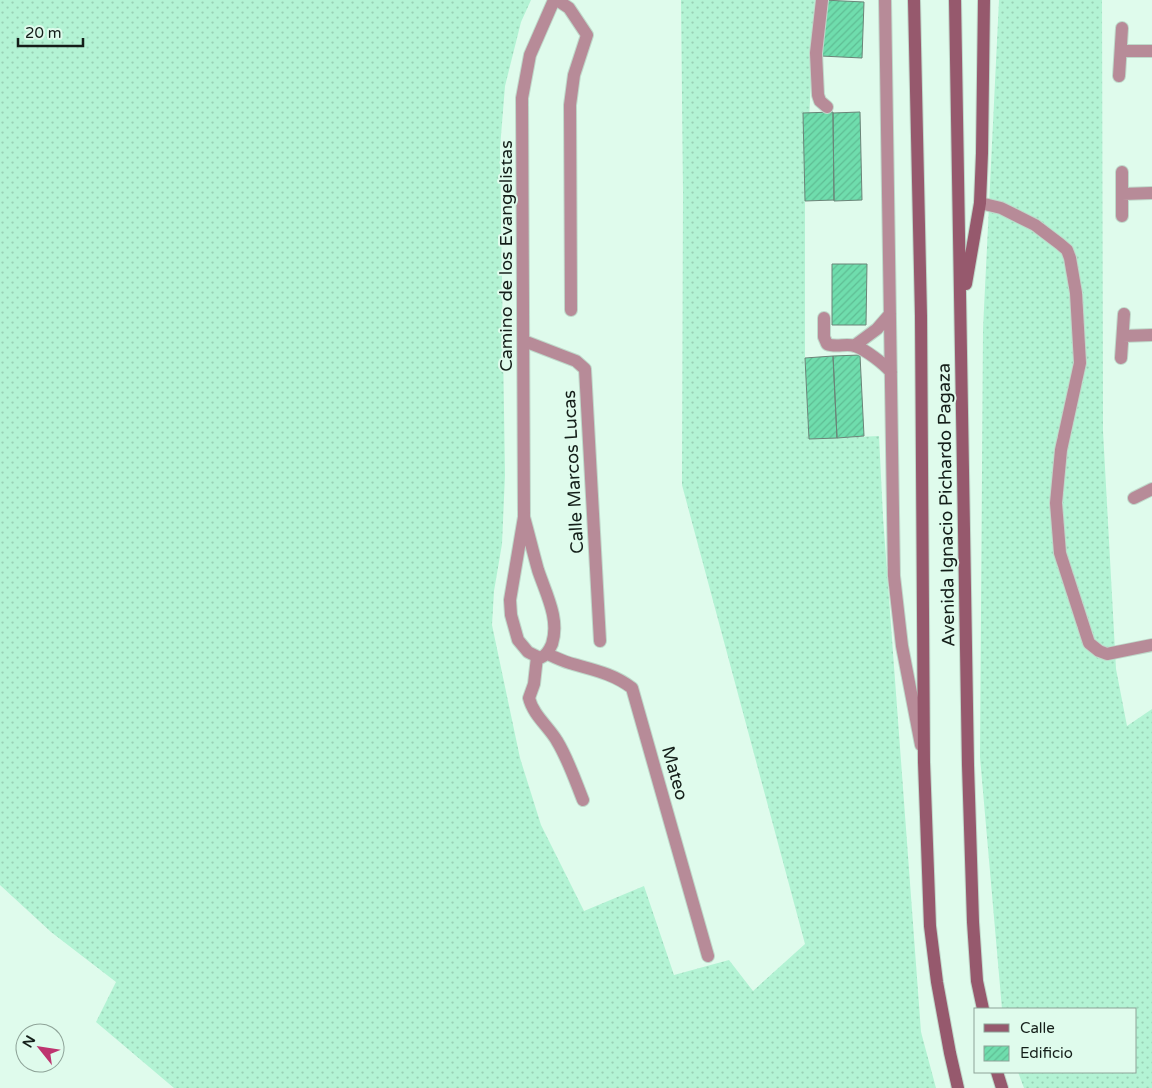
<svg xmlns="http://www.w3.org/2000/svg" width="1152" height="1088" font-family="'Varela Round',sans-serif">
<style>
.grass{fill:url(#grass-dots)}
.building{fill:url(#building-hatch);stroke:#6b8478}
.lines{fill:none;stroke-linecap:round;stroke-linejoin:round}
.street-casing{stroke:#bfd8ca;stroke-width:14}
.secondary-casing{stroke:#bfd8ca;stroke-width:14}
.street{stroke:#b78b98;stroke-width:12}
.secondary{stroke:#96596d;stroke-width:12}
.labels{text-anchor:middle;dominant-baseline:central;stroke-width:4;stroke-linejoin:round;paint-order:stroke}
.street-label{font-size:18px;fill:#141e19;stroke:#dffbec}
</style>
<defs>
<pattern id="grass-dots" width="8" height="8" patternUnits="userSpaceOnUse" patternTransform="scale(1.25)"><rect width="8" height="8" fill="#b3f3d4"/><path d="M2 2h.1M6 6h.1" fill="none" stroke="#99d0b5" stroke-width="1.8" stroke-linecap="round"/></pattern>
<pattern id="building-hatch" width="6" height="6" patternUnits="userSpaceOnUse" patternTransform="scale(1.25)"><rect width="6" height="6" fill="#6fddad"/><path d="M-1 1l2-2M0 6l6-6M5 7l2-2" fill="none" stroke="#5fbd94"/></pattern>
</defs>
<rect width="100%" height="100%" fill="#dffbec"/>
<path class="grass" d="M 0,0 L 531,0 L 521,22 L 505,86 L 500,148 L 505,475 L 502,544 L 494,591 L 492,625 L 520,758 L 541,825 L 584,911 L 644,886 L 674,975 L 729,960 L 753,991 L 805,944 L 682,485 L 683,193 L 681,0 L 815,0 L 805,201 L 805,358 L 809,439 L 879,436 L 883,517 L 921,1032 L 936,1088 L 174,1088 L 96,1022 L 116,982 L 51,932 L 0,885 Z
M 999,0 L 1102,0 L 1103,431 L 1116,669 L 1127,726 L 1152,709 L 1152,1088 L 1024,1088 L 1018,1072 L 1136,1072 L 1136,1009 L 1002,1009 L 980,757 L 983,329 Z"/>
<path class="building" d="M 823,0 L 864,2 L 862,58 L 821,56 Z
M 833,112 L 834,200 L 805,201 L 803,113 Z
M 860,112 L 862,200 L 834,201 L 833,113 Z
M 832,264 L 867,264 L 866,325 L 832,325 Z
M 860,355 L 864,436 L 837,438 L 833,356 Z
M 833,356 L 837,438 L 809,439 L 805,358 Z"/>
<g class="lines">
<g class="street-casing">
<path id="street" d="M 557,0 L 569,8 L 587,35 L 574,75 L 570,105 L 571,310
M 822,0 L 816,53 L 818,95 L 820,101 L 827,107
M 885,0 L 894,576 L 902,646 L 921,745
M 1121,51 L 1152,51
M 1119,76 L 1122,28
M 1122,194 L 1152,193
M 980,203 L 1001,208 L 1035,225 L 1060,244 L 1067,250 L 1070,258 L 1076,293 L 1080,363 L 1061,450 L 1056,503 L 1060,553 L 1089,643 L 1099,651 L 1107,654 L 1152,645
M 1122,216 L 1122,172
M 824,318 L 824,337 L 827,344 C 836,348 846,343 855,346 C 866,350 883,363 891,372
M 1123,336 L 1152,335
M 524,341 L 576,361 L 585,369 L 600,641
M 854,346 L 877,329 L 890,314
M 1121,358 L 1124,314
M 1134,498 L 1152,489
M 524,517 C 529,535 533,552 538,570 C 546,594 560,619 552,644 C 549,651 546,656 540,658 L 528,652 L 518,640 L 511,615 L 510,600 L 524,517 L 522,98 L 530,55 L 554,0
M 547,654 C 555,657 564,662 573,664 C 594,670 614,674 632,688 L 708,956
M 537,657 L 534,684 L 529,698 C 533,715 549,727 557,741 C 568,759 575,780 583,800"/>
</g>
<g class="secondary-casing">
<path id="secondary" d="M 914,0 L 921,316 L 924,762 L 930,926 L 937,982 L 950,1053 L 958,1088
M 955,0 L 968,765 L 973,922 L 977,981 L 983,1009
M 966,284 L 980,203 L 982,153 L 984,0
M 997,1072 L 1002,1088"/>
</g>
<use href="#street" class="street"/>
<use href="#secondary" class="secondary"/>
</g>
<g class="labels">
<g class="street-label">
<text transform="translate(506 256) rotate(-90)">Camino de los Evangelistas</text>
<text transform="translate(573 472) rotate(-93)">Calle Marcos Lucas</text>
<text transform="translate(946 505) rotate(-91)">Avenida Ignacio Pichardo Pagaza</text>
<text transform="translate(675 773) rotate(74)">Mateo</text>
</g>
</g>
<rect x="974" y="1008" width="162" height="65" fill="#dffbec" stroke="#8ea398"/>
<rect x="984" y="1024" width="25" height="8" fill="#96596d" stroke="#8ea398"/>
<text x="1020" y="1033" font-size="15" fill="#141e19">Calle</text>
<rect x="984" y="1046" width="25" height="15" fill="url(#building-hatch)" stroke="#8ea398"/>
<text x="1020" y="1058" font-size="15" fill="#141e19">Edificio</text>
<g transform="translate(40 1048) rotate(300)"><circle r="24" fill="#dffbec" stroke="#8ea398"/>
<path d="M0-4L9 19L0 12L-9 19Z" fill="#be346f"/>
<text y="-8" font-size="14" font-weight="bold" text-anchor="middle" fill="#141e19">N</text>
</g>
<path d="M18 38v8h65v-8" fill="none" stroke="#141e19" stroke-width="2.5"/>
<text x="25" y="38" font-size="15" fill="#141e19" stroke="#dffbec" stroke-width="4" paint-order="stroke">20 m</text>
</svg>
